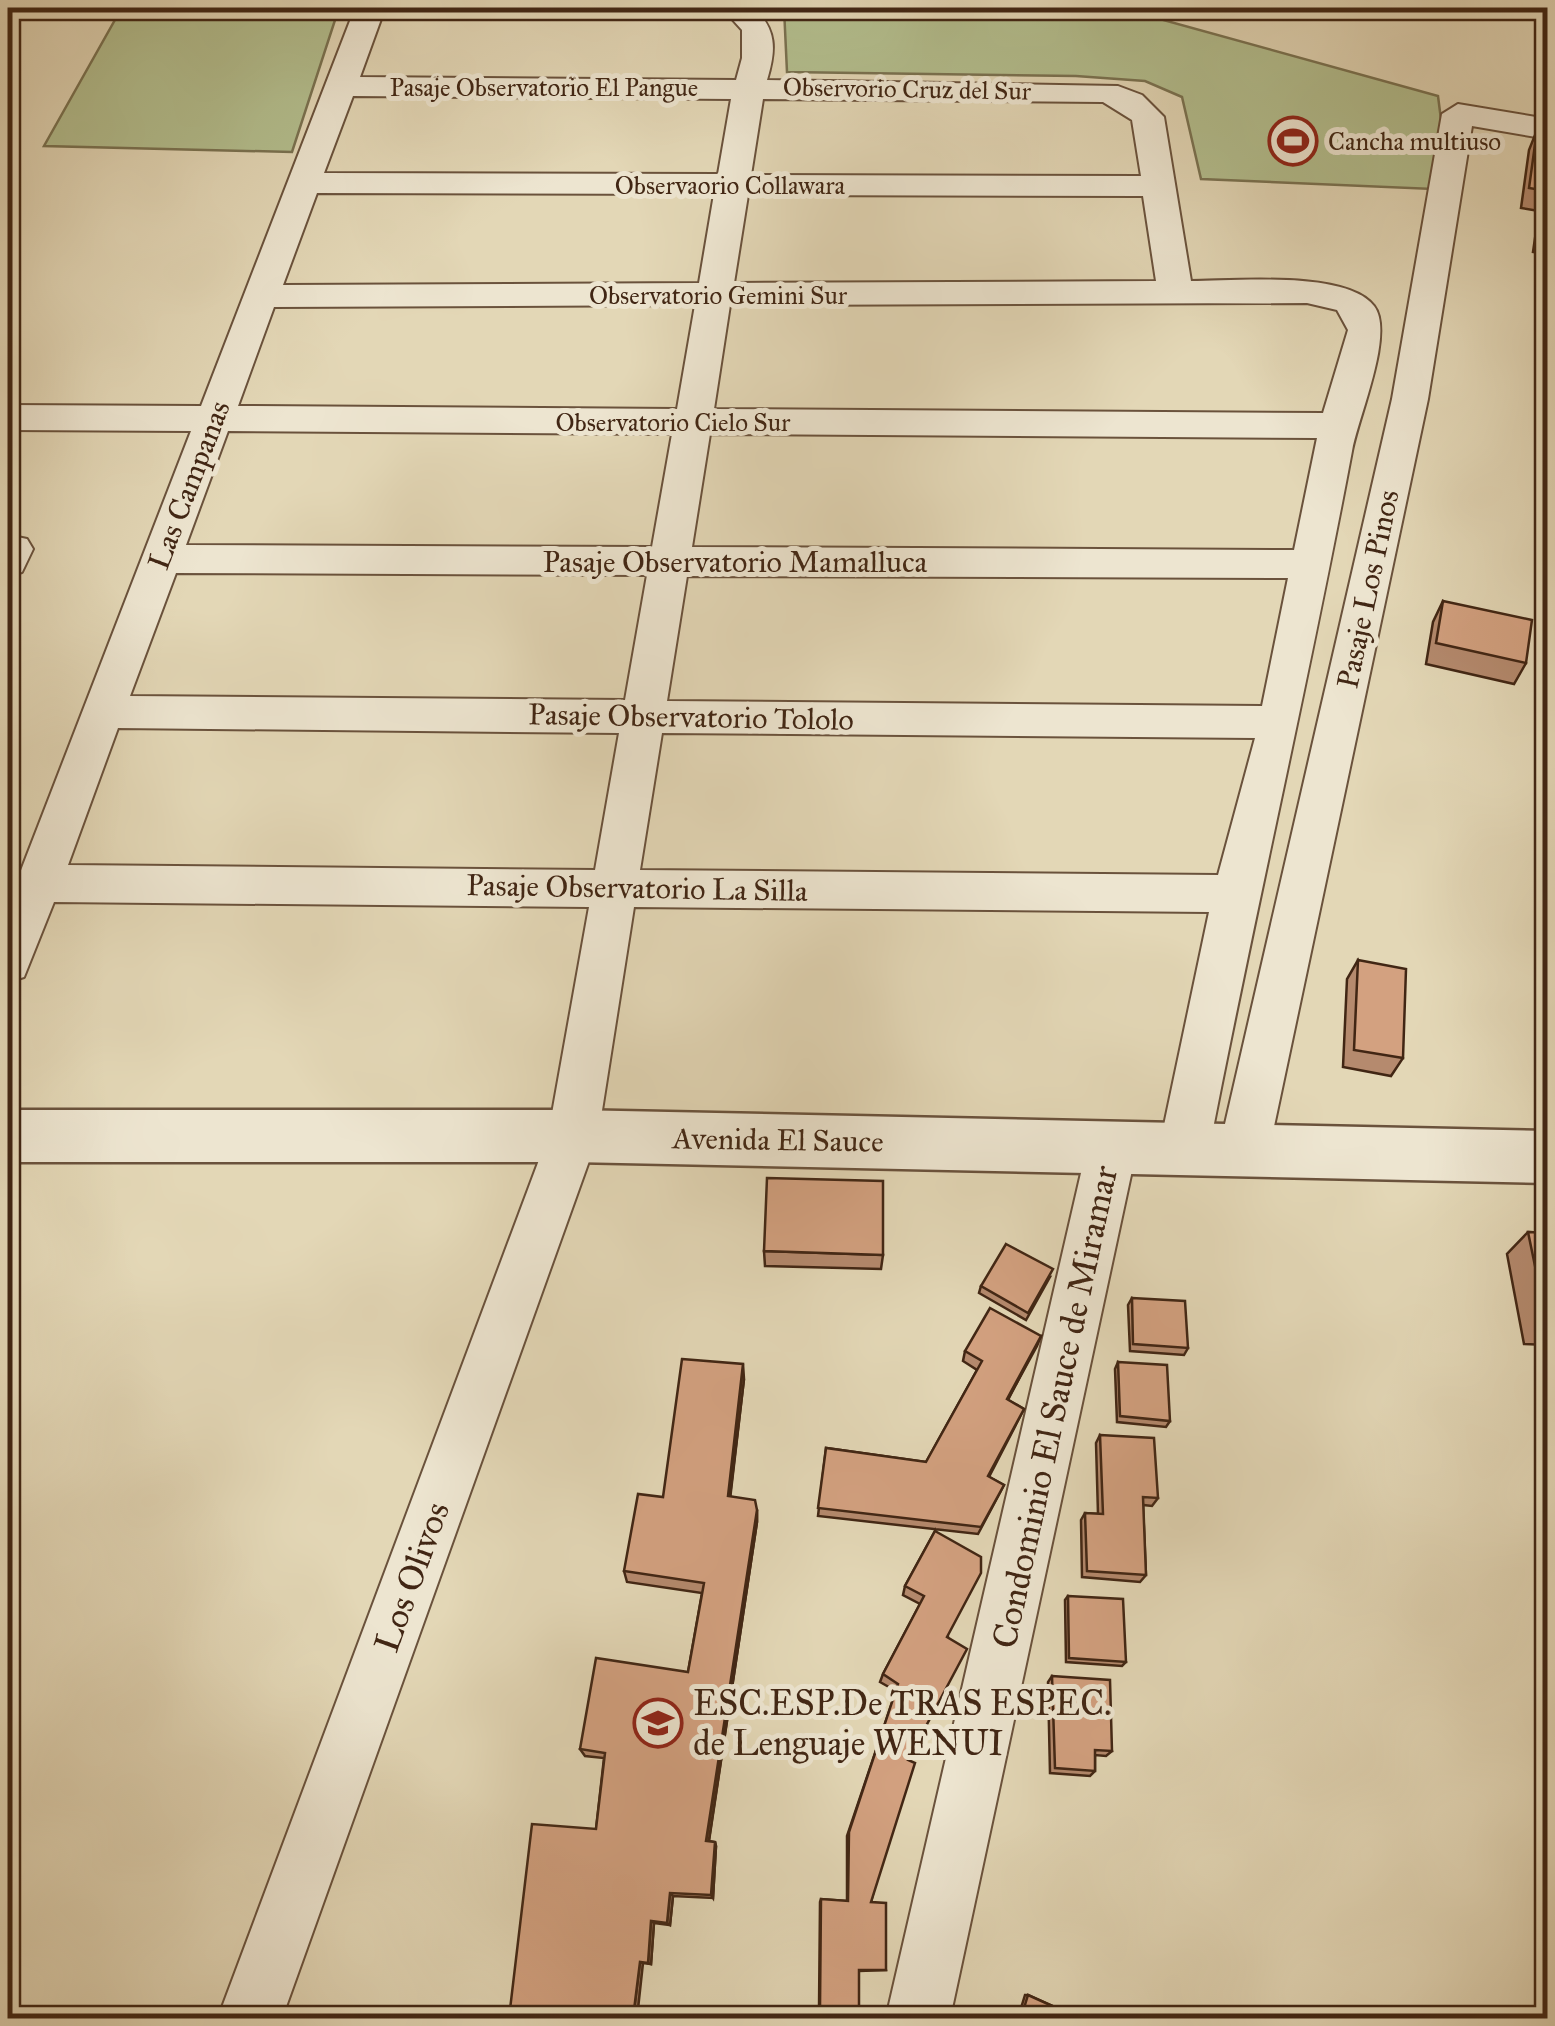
<svg xmlns="http://www.w3.org/2000/svg" width="1555" height="2026" font-family="'IM FELL Great Primer',serif">
<style>
.green{fill:#b3be8e;stroke:#7a7251;stroke-width:2.5}
.lines{fill:none;stroke-linecap:round;stroke-linejoin:round}
.minor-casing{stroke:#6a523c;stroke-width:4}
.tertiary-casing{stroke:#6a523c;stroke-width:5}
.minor{fill:#ede5d0;fill-rule:evenodd}
.tertiary{fill:#ede5d0;fill-rule:evenodd}
.wall{fill:#b58a6e;stroke:#412614;stroke-width:2.5}
.shaded-wall{fill:#94715a;stroke:#412614;stroke-width:2.5}
.building{fill:#d3a180;stroke:#412614;stroke-width:2.5}
.labels{text-anchor:middle;dominant-baseline:central;stroke-width:10;stroke-linejoin:round;paint-order:stroke}
.far-street-label{font-size:25px;fill:#412614;stroke:#ede5d0}
.far-poi-label{font-size:25px;fill:#412614;stroke:#ede5d0;text-anchor:start}
.street-label{font-size:30px;fill:#412614;stroke:#ede5d0}
.near-street-label{font-size:35px;fill:#412614;stroke:#ede5d0}
.near-poi-label{font-size:35px;fill:#412614;stroke:#ede5d0;text-anchor:start}
</style>
<rect width="100%" height="100%" fill="#e3d7b6"/>
<filter id="stains"><feTurbulence type="fractalNoise" baseFrequency=".002" numOctaves="4"/><feColorMatrix values="0 0 0 0 .2 0 0 0 0 .09 0 0 0 0 .02 0 0 0 .5 -.17"/></filter>
<radialGradient id="worn" r=".72"><stop offset=".6" stop-color="#630" stop-opacity="0"/><stop offset="1" stop-color="#630" stop-opacity=".3"/></radialGradient>
<path class="green" d="M 784,8 L 1120,8 L 1438,96 L 1444,143 L 1433,189 L 1201,179 L 1182,97 L 1145,81 L 1076,76 L 787,72 Z
M 120,11 L 337,14 L 292,152 L 44,146 Z"/>
<g class="lines">
<g class="minor-casing">
<path id="minor" d="M 355,8 L 385,8 L 360,77 L 736,80 L 742,58 L 742,30 L 722,8 L 754,8 C 777,30 776,50 767,80 L 1118,86 L 1142,95 L 1164,117 L 1191,281 C 1233,281 1347,270 1374,306 C 1395,333 1358,417 1352,451 C 1308,685 1254,916 1209,1149 L 1202,1165 L 1184,1171 L 1166,1165 L 1159,1149 L 1209,912 L 634,907 L 598,1136 L 282,2018 L 218,2018 L 548,1136 L 589,907 L 54,902 L 24,977 L 8,982 L 8,904 L 191,431 L 8,430 L 8,405 L 201,406 ZM 353,96 L 731,99 L 718,174 L 324,173 ZM 763,99 L 1103,102 L 1132,120 L 1141,176 L 751,175 ZM 317,193 L 714,194 L 699,283 L 283,285 ZM 748,195 L 1143,196 L 1156,281 L 734,283 ZM 1307,303 L 1337,310 L 1348,330 L 1323,413 L 714,409 L 730,305 ZM 695,305 L 677,409 L 238,406 L 274,307 ZM 228,431 L 672,434 L 652,547 L 186,545 ZM 710,434 L 1317,438 L 1294,550 L 692,547 ZM 176,573 L 647,575 L 625,700 L 130,696 ZM 687,576 L 1288,578 L 1262,706 L 667,701 ZM 118,728 L 619,733 L 595,870 L 68,865 ZM 662,733 L 1255,738 L 1218,875 L 640,870 Z
M 1458,104 L 1548,119 L 1548,139 L 1472,126 L 1428,399 L 1269,1150 L 1262,1166 L 1244,1172 L 1226,1166 L 1219,1150 L 1392,399 L 1442,114 Z
M 8,535 L 27,539 L 33,549 L 22,572 L 8,576 Z
M 1112,1125 L 1130,1131 L 1137,1147 L 950,2018 L 886,2018 L 1087,1147 L 1094,1131 Z"/>
</g>
<g class="tertiary-casing">
<path id="tertiary" d="M 8,1110 L 573,1110 L 1548,1131 L 1548,1183 L 573,1162 L 8,1162 Z"/>
</g>
<use href="#minor" class="minor"/>
<use href="#tertiary" class="tertiary"/>
</g>
<path class="wall" d="M 1537,130 L 1548,131 L 1548,254 L 1533,252 L 1539,211 L 1521,208 L 1529,150 Z
M 1443,601 L 1526,663 L 1514,684 L 1426,664 L 1433,622 Z
M 1358,960 L 1403,1058 L 1391,1076 L 1343,1067 L 1347,979 Z
M 1528,1232 L 1548,1233 L 1548,1345 L 1524,1344 L 1507,1254 Z
M 764,1251 L 883,1255 L 881,1269 L 765,1266 Z
M 1050,1277 L 1026,1320 L 979,1293 L 981,1286 Z
M 1132,1298 L 1188,1348 L 1184,1355 L 1130,1351 L 1128,1305 Z
M 1041,1336 L 1008,1400 L 1024,1409 L 989,1477 L 1004,1485 L 978,1534 L 818,1516 L 826,1448 L 926,1462 L 977,1370 L 963,1361 L 965,1351 Z
M 1118,1362 L 1170,1421 L 1166,1427 L 1117,1422 L 1115,1369 Z
M 744,1379 L 730,1496 L 757,1510 L 757,1522 L 709,1841 L 715,1842 L 716,1846 L 713,1898 L 673,1896 L 670,1925 L 654,1923 L 651,1964 L 643,1963 L 509,2018 L 596,1829 L 604,1758 L 585,1756 L 580,1749 L 688,1672 L 702,1593 L 627,1582 L 624,1571 L 663,1497 Z
M 1100,1435 L 1158,1498 L 1152,1506 L 1143,1505 L 1146,1575 L 1140,1582 L 1082,1577 L 1081,1520 L 1085,1513 L 1098,1514 L 1096,1443 Z
M 935,1531 L 948,1637 L 908,1760 L 871,1902 L 886,1970 L 859,1971 L 819,2008 L 820,1902 L 821,1899 L 847,1901 L 847,1836 L 896,1691 L 880,1682 L 883,1674 L 920,1604 L 903,1595 L 905,1586 Z
M 1068,1596 L 1126,1662 L 1122,1666 L 1066,1662 L 1065,1600 Z
M 1052,1676 L 1112,1751 L 1106,1756 L 1095,1755 L 1095,1771 L 1090,1776 L 1050,1773 L 1048,1682 Z
M 1025,1995 L 1028,1995 L 1079,2018 L 1018,2018 Z"/>
<path class="shaded-wall" d="M 1041,1336 L 1037,1346 L 1003,1408 L 1007,1399 Z
M 743,1364 L 744,1379 L 729,1508 L 728,1496 Z
M 757,1510 L 757,1522 L 708,1846 L 706,1841 Z
M 715,1842 L 716,1846 L 713,1898 L 711,1895 Z
M 670,1893 L 673,1896 L 670,1925 L 667,1923 Z
M 651,1921 L 654,1923 L 651,1964 L 648,1963 Z
M 640,1962 L 643,1963 L 637,2018 L 633,2018 Z"/>
<path class="building" d="M 1537,130 L 1548,131 L 1548,232 L 1542,231 L 1547,191 L 1529,188 Z
M 1443,601 L 1532,620 L 1526,663 L 1436,643 Z
M 1358,960 L 1406,969 L 1403,1058 L 1354,1050 Z
M 767,1178 L 883,1181 L 883,1255 L 764,1251 Z
M 1528,1232 L 1548,1233 L 1548,1324 L 1547,1324 Z
M 1006,1244 L 1053,1269 L 1028,1313 L 981,1286 Z
M 1132,1298 L 1185,1301 L 1188,1348 L 1133,1344 Z
M 990,1308 L 1041,1336 L 1007,1399 L 1024,1409 L 988,1476 L 1004,1485 L 981,1527 L 818,1508 L 826,1448 L 926,1462 L 982,1361 L 965,1351 Z
M 682,1359 L 743,1364 L 728,1496 L 755,1500 L 757,1510 L 706,1841 L 715,1842 L 711,1895 L 670,1893 L 667,1923 L 651,1921 L 648,1963 L 640,1962 L 633,2018 L 504,2018 L 509,2018 L 532,1824 L 596,1829 L 605,1753 L 580,1749 L 596,1658 L 688,1672 L 704,1583 L 624,1571 L 638,1494 L 663,1497 Z
M 1118,1362 L 1167,1365 L 1170,1421 L 1120,1416 Z
M 1100,1435 L 1154,1438 L 1158,1498 L 1143,1497 L 1146,1575 L 1087,1571 L 1085,1513 L 1103,1514 Z
M 935,1531 L 981,1557 L 981,1573 L 947,1637 L 967,1649 L 908,1760 L 915,1763 L 871,1902 L 886,1903 L 886,1970 L 859,1970 L 859,2018 L 791,2018 L 791,2007 L 820,2008 L 821,1899 L 848,1901 L 849,1832 L 898,1684 L 883,1674 L 924,1596 L 905,1586 Z
M 1068,1596 L 1123,1599 L 1126,1662 L 1069,1658 Z
M 1052,1676 L 1110,1680 L 1112,1751 L 1095,1750 L 1095,1771 L 1055,1768 Z
M 1028,1995 L 1079,2018 L 1021,2018 Z"/>
<defs>
<g id="stadium-ring" transform="scale(2.5)"><circle r="9.5" fill="#ede5d0" stroke="#8f2418" stroke-width="1.5"/><path d="M0-5a6.5 5 0 1 0 0 10a6.5 5 0 1 0 0-10ZM-3.5-1.8h7v3.6h-7Z" fill="#8f2418"/></g>
<g id="school-ring" transform="scale(2.5)"><circle r="9.5" fill="#ede5d0" stroke="#8f2418" stroke-width="1.5"/><path d="M0-5L7-2L0 1L-7-2ZM-4 1L0 2.5L4 1V4Q0 6-4 4Z" fill="#8f2418"/></g>
</defs>
<g fill-rule="evenodd">
<use href="#stadium-ring" x="1293" y="141"/>
<use href="#school-ring" x="658" y="1723"/>
</g>
<g class="labels">
<g class="far-street-label">
<text x="544" y="87">Pasaje Observatorio El Pangue</text>
<text transform="translate(907 89) rotate(1)">Observorio Cruz del Sur</text>
<text x="730" y="185">Observaorio Collawara</text>
<text x="718" y="295">Observatorio Gemini Sur</text>
<text x="673" y="422">Observatorio Cielo Sur</text>
</g>
<g class="far-poi-label">
<text x="1328" y="141">Cancha multiuso</text>
</g>
<g class="street-label">
<text transform="translate(189 485) rotate(-69)">Las Campanas</text>
<text x="735" y="562">Pasaje Observatorio Mamalluca</text>
<text transform="translate(1368 589) rotate(-78)">Pasaje Los Pinos</text>
<text transform="translate(691 717) rotate(1)">Pasaje Observatorio Tololo</text>
<text transform="translate(637 888) rotate(1)">Pasaje Observatorio La Silla</text>
<text transform="translate(778 1140) rotate(1)">Avenida El Sauce</text>
</g>
<g class="near-street-label">
<text transform="translate(1055 1407) rotate(-78)">Condominio El Sauce de Miramar</text>
<text transform="translate(412 1577) rotate(-70)">Los Olivos</text>
</g>
<g class="near-poi-label">
<text x="693" y="1703">ESC.ESP.De TRAS ESPEC.<tspan x="693" dy="40">de Lenguaje WENUI</tspan></text>
</g>
</g>
<rect width="1555" height="2026" fill="none" stroke="#e3d7b6" stroke-width="40"/>
<rect x="10" y="10" width="1535" height="2006" fill="none" stroke="#412614" stroke-width="5"/>
<rect x="20" y="20" width="1515" height="1986" fill="none" stroke="#412614" stroke-width="2.5"/>
<rect width="100%" height="100%" filter="url(#stains)"/>
<rect width="100%" height="100%" fill="url(#worn)"/>
</svg>
